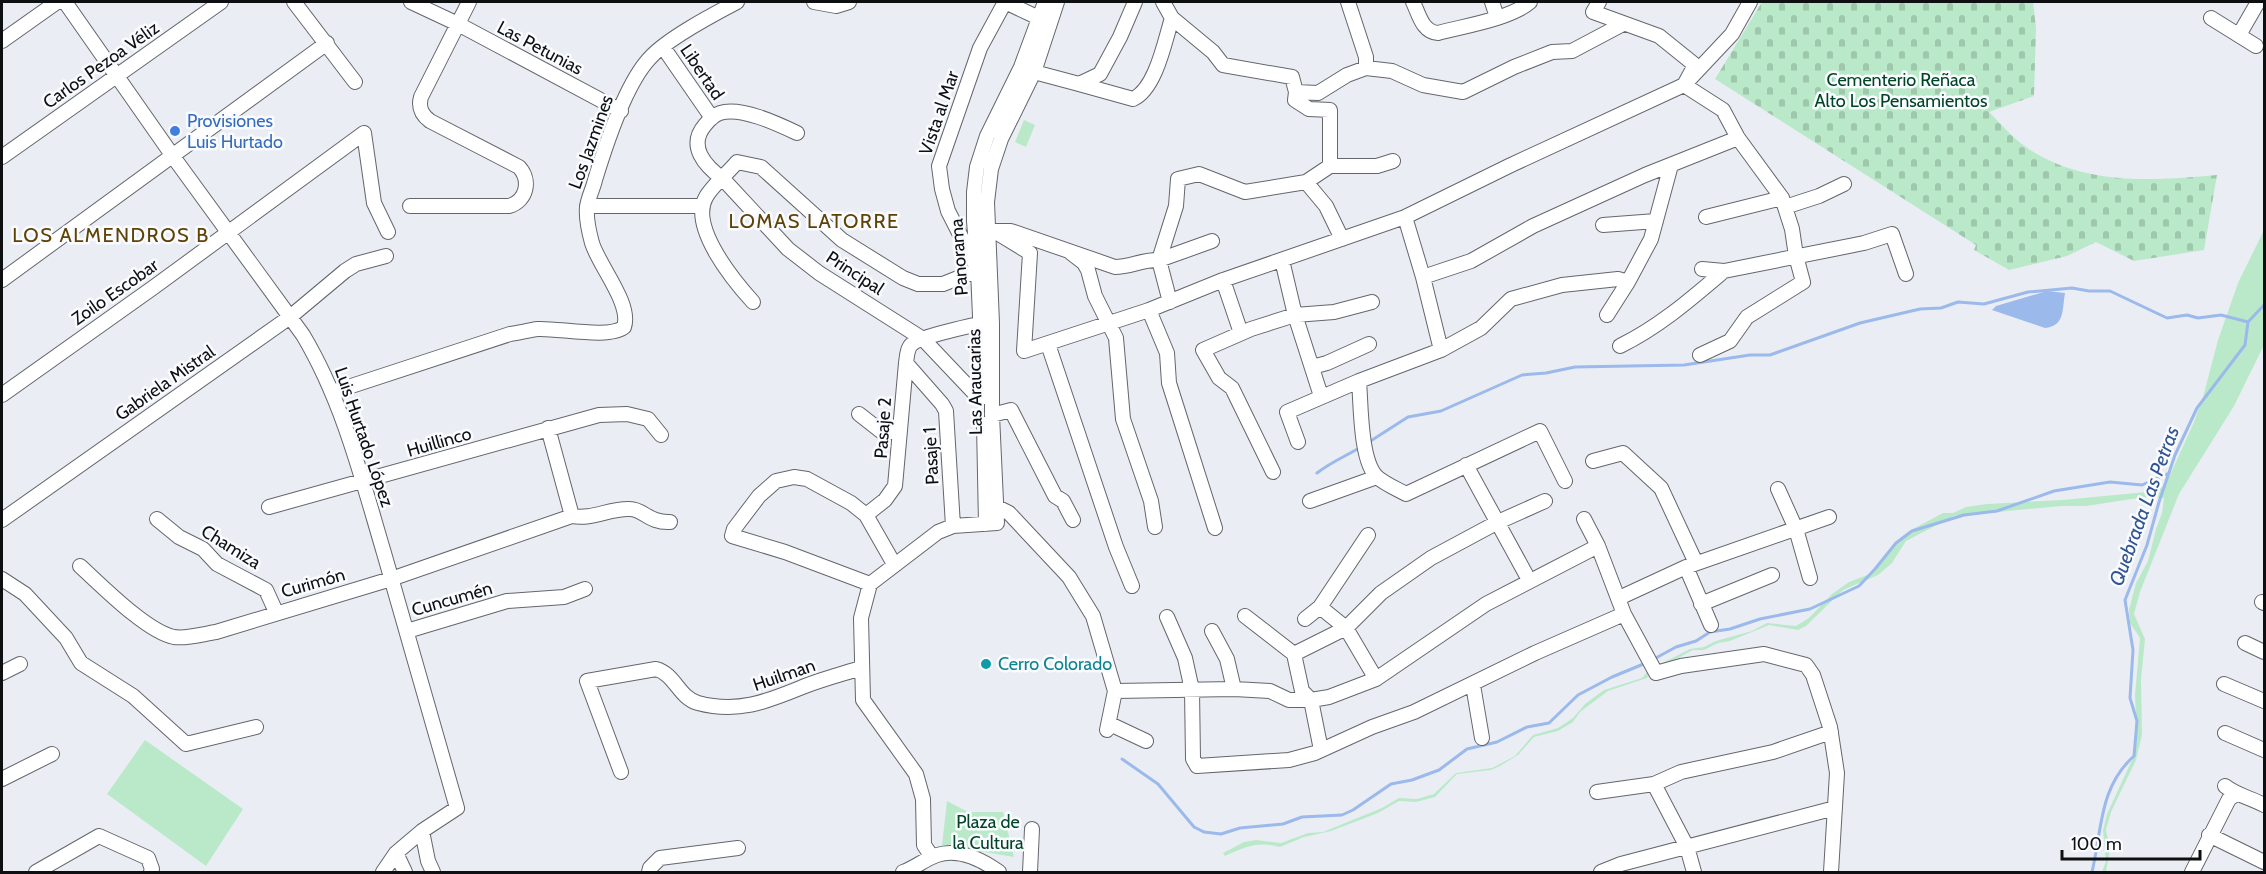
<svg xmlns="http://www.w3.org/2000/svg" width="2266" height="874" font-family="Cabin,sans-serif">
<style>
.cemetery{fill:url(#cemetery-stones)}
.park{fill:#bae9c9}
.water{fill:#9bb9ea}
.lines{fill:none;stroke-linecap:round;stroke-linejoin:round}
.stream{stroke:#9bb9ea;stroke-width:3}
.minor-casing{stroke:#63666b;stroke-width:16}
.minor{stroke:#fff;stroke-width:14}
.shop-dot{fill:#3f7fe0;stroke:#f9fbff;stroke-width:2}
.culture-dot{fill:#0f9aa8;stroke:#f9fbff;stroke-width:2}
.labels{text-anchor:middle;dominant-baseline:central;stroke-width:5;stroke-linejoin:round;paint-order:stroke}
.street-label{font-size:18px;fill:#0e0f11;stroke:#f9fbff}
.park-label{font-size:18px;fill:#004423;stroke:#f9fbff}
.shop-label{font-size:18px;fill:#366cbe;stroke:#f9fbff;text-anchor:start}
.culture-label{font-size:18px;fill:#0d838f;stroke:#f9fbff;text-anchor:start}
.neighbourhood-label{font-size:20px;letter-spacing:1.5px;fill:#5e4206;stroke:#f9fbff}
.water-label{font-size:20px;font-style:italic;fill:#315592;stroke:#f9fbff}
</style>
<defs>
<pattern id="cemetery-stones" width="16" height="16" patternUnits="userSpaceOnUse" patternTransform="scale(1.5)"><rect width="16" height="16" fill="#bae9c9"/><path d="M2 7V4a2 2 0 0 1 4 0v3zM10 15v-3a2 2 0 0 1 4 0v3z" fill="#9fc7ac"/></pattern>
</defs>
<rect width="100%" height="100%" fill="#eaeef4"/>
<path class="cemetery" d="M 1762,2 L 2033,2 L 2036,28 L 2034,96 L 1989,112 C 2001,124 2013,138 2026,147 C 2082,186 2153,181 2217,175 L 2204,250 L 2134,261 L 2096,242 L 2067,256 L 2009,270 L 1974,250 L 1976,245 L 1715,79 Z"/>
<path class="park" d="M 1024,120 L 1035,125 L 1026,147 L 1015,142 Z
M 2264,230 L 2264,345 L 2234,406 L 2179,494 L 2140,592 L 2134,614 L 2145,639 L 2141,680 L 2142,735 L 2136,760 L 2111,812 L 2106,830 L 2110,849 L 2106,872 L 2102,872 L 2106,861 L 2103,830 L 2107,814 L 2132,760 L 2137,737 L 2135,695 L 2140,638 L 2130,623 L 2129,610 L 2136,583 L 2148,561 L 2156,529 L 2162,513 L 2164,498 L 2145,497 L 2086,506 L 2062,506 L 1954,516 L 1906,541 L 1892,563 L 1878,575 L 1843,590 L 1806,626 L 1798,630 L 1769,625 L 1730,641 L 1718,643 L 1704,650 L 1693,650 L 1665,665 L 1651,670 L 1647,678 L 1608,691 L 1580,712 L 1573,722 L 1558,731 L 1534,737 L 1518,755 L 1500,766 L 1491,770 L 1457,774 L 1435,797 L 1416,802 L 1399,801 L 1378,813 L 1331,831 L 1304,837 L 1280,847 C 1258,841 1245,847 1225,856 L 1223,853 L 1244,842 L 1256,840 L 1281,843 L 1308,833 L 1323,832 L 1382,808 L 1399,798 L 1417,799 L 1434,794 L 1456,773 L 1492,768 L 1515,756 L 1533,735 L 1558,728 L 1573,718 L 1585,704 L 1604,690 L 1642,678 L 1649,670 L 1690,649 L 1704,647 L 1716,641 L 1752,631 L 1767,623 L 1796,626 L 1809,618 L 1832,594 L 1849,582 L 1870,574 L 1899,539 L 1909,531 L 1943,513 L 1953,513 L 1966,507 L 1987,504 L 2062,500 L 2147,492 L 2165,486 L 2194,422 L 2203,397 L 2218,340 L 2238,283 Z
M 145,740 L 243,809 L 206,866 L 107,794 Z
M 947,801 L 968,812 L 1003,812 L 1014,857 L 942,845 Z"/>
<path class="water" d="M 2047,291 L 2065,293 C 2062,310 2065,326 2045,328 L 1992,310 L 1996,306 Z"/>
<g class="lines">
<path class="stream" d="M 1369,442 L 1408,417 L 1441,411 L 1522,375 L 1546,373 L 1575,367 L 1684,365 L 1750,355 L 1770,355 L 1860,323 L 1920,309 L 1941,308 L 1958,302 L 1984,304 L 2028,292 L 2072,288 L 2089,291 L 2110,291 L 2167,318 L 2187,315 L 2198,318 L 2221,315 L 2248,322
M 1317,473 C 1331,462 1346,456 1361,447
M 1654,659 L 1676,647 L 1696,641 L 1710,632 L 1730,629 L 1760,619 L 1810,609 L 1859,586 L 1875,569 L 1896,543 L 1912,531 L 1964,515 L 1997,511 L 2054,491 L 2110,482 L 2142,485 L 2169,473
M 1122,759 L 1158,784 L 1194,827 L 1204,832 L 1221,834 L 1240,828 L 1283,824 L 1302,817 L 1342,815 L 1353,810 L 1391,784 L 1412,780 L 1439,770 L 1467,749 L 1497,742 L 1527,727 L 1549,723 L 1578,695 L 1612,677 L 1646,663
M 2092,872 C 2102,830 2099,787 2134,756 L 2137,721 L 2130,698 L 2133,650 L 2125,600 L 2147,545 L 2159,502 L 2175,455 L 2197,408 L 2245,345 L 2248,322 L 2264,305"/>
<g class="minor-casing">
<path id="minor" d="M 65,2 L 177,162 L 303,335 C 343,402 362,479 384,553 C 408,638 433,723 457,808 L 422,831 L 396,853 L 383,872
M 294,2 L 355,82
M 411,2 L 458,24 L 621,111
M 814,2 L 836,6 L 849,2
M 1005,2 L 1039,18 L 1047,20
M 1348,2 L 1366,57 L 1366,68
M 1413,2 C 1419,14 1422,32 1438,33 C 1464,26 1510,19 1530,2
M 1492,2 L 1497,17
M 1599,2 L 1593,12 L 1659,36 L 1695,65 L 1684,85 L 1723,110 L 1738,138 L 1782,198 L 1792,229 L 1796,256 L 1803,282 L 1747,317 L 1730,341 L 1700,355
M 1172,18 L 1213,52 L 1223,65 L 1292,77 L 1296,92
M 2211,18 L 2256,46
M 2239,35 L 2258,2
M 2,41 L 57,2
M 663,47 L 712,118
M 1034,72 L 1079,84 L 1100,74 L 1120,37 L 1135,2
M 1079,84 L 1133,99 C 1156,89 1165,40 1172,18 L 1163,2
M 797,133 C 778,124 740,106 720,113 C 714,115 709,120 705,125 C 687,146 705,166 723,179 L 788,249 L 819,273 L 923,339 L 978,397 L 983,397
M 2,157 L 221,2
M 1330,166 L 1377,166 L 1393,161
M 1306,182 L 1326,206 L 1342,239
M 410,206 L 509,206 C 527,201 531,180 519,167 L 430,121 C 422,115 418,108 421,97 L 469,2
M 587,206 L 703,206
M 1785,207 L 1819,196 L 1844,184
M 1405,217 L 1423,277 L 1441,350
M 1706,217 L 1782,198
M 1603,225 L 1656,221
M 987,229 L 994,231 L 1030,253 L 1024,351 L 1149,310 L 1223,280 L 1405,217 L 1511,165 L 1684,85 L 1732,34 L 1750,2
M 996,231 L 1011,231 L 1115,267 C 1130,267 1144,259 1159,260 L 1212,241
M 1071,253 L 1084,263 L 1088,270 L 1095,296 L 1116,338 L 1123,419 L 1151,501 L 1155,527
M 1282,260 L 1295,315 L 1321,396
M 1702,269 L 1724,271 L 1864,243 L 1892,234 L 1906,274
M 1423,277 L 1471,261 L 1533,226 L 1645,175 L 1738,138
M 2,280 L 327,43
M 1223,280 L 1241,333
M 753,302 C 734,281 689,227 706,197 C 712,186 729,172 737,162 L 761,167 L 842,240 L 903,278 L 918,284 L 943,284 L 978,270 L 948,211 L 942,189 L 939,166 L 980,48 L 1005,2
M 1170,302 L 1159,260 L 1176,206 L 1178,179 L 1199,174 L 1245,192 L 1306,182 L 1330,166 L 1330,110 L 1309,109 L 1295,100 L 1296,92 L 1318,93 L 1347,75 L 1366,68 L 1392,71 L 1423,85 L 1463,92 L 1514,67 L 1552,52 L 1572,51 L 1623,24
M 1149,310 L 1167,353 L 1169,383 L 1215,528
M 1607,315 L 1628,282 L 1651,239 L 1671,165
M 1048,344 L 1116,547 L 1132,586
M 1620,346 C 1659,327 1691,299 1724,271
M 906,363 L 942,404 L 946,411 L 953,526
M 1312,367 L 1327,363 L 1369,344
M 1359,381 C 1361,404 1360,461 1377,477 C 1385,484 1397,489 1406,494 L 1540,431 L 1565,481
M 983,387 L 978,270 L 974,221 L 974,192 L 977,167 L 987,136 L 1021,67 L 1045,2
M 333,392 L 510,334 C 519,333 529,330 538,329 C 559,328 610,339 624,327 C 632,304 599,266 592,243 C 589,232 586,218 587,207 C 588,198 593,189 595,180 C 605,147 626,84 649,59 C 666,39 714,14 737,2
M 2,395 L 154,287 L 364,133 L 374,203 L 388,232
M 859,414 L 882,432 L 899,432
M 992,415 L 1011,410 L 1055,496 L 1063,501 L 1073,520
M 984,424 L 986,524
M 548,428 L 572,516
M 1298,442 L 1287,412 L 1359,381 L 1441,350 L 1481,328 L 1511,299 L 1562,285 L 1618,279 L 1628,282
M 1593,461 L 1623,453 L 1661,488 L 1696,563
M 1466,465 L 1529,580
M 1273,472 L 1232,388 L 1219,378 L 1203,350 L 1251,329 L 1295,315 L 1334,312 L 1372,302
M 1778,489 L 1796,529 L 1810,578
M 1310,501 L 1377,477
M 269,507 L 599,415 L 627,414 L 648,419 L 661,435
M 997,507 L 1009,513 L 1069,577 L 1093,616 L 1115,691 L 1107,730
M 866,515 L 885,500 L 895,486 L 906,363 C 907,357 907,348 912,344 C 919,337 976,324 988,323
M 157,519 L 179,537 L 203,549 L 217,564 L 266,590 L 276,612
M 1584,519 L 1598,546 L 1624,614 L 1656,673 L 1681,666 L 1764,654 L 1806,665 L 1813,675 L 1830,727 L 1837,773 L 1831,872
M 2,520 L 290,317 L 345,271 L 356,264 L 386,256
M 1368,535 L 1320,607 L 1346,628 L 1376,679
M 80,566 C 101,585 147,632 174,637 C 187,639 203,634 216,632 L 391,579 L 572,516 C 592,520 610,508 630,509 C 643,509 649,523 670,522
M 1686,567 L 1711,625
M 2,579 L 25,594 L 66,638 L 81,663 L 133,696 L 186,744 L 256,727
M 870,584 L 785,552 L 732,536 L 734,529 L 759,496 L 776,481 L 794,477 L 807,479 L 851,503 L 866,515 L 894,564
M 1619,598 L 1686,567 L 1829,517
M 2262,602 L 2264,603
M 1701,604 L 1772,575
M 1245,616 L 1294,654 L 1302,691 L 1311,700 L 1321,750
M 1167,617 L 1185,658 L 1192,690 L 1193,759 L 1197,766 L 1289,760 L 1315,753 L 1372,727 L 1414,712 L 1535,653 L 1624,614
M 1305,619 L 1320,607
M 407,631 L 507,601 L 564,597 L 585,589
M 1212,631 L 1227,659 L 1234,689
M 2245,643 L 2264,652
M 1294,654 L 1346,628 L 1381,593 L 1431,558 L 1498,522 L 1545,501
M 2,673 L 20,664
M 2224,684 L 2264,701
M 1473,685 L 1482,738
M 1115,691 L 1234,689 L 1270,691 L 1289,700 L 1311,700 L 1329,697 L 1376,679 L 1486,604 L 1598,546
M 1109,721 L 1112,725 L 1146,741
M 2225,733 L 2264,750
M 621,772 L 587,681 L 656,669 C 675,674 679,698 698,703 C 739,714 768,701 805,686 C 823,679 842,674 861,668
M 2,779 L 52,754
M 2225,786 C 2236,795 2251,798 2264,805
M 1597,792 L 1654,784
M 422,831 L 428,861 L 433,872
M 2209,835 L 2264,862
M 396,853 L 405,872
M 932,857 L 924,845 L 923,799 L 916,774 L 863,700 L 861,618 L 870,584 L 938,532 L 953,526 L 997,523 L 992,415 L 992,323 L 987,202 L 991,169 L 1001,139 L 1034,72 L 1057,2
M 36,872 L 99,836 L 148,858 L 152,869 L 151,872
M 649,872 L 650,868 L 660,858 L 738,848
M 903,872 C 915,868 925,859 937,855 C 959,848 981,859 999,872
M 1030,872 L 1032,829
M 1601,872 L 1621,864 L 1835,808
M 1694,872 L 1687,847 L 1654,784 L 1681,772 L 1773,752 L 1831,732
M 2192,872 L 2229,799 L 2236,794"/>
</g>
<use href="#minor" class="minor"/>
</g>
<circle class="shop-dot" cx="175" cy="131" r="6"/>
<circle class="culture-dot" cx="986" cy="664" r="6"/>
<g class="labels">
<g class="street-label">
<text transform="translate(540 48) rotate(28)">Las Petunias</text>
<text transform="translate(101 65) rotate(-35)">Carlos Pezoa Véliz</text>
<text transform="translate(702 72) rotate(56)">Libertad</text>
<text transform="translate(939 113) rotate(-71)">Vista al Mar</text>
<text transform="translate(591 142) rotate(-70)">Los Jazmines</text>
<text transform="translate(959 257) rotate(-94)">Panorama</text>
<text transform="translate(855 273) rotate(33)">Principal</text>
<text transform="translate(115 292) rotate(-35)">Zoilo Escobar</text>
<text transform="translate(975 382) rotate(-91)">Las Araucarias</text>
<text transform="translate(165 383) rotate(-35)">Gabriela Mistral</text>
<text transform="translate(883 428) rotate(-86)">Pasaje 2</text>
<text transform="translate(364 437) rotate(71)">Luis Hurtado López</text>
<text transform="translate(439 442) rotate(-16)">Huillinco</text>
<text transform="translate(931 456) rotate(-93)">Pasaje 1</text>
<text transform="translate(231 547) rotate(32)">Chamiza</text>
<text transform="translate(313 583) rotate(-16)">Curimón</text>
<text transform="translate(452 599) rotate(-16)">Cuncumén</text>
<text transform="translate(784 675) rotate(-19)">Huilman</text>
</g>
<g class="park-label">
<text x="1901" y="80">Cementerio Reñaca<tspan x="1901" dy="21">Alto Los Pensamientos</tspan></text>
<text x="988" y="822">Plaza de<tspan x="988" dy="21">la Cultura</tspan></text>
</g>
<g class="shop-label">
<text x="187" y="121">Provisiones<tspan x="187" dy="21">Luis Hurtado</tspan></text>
</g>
<g class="culture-label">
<text x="998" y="664">Cerro Colorado</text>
</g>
<g class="neighbourhood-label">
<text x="814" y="221">LOMAS LATORRE</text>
<text x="111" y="235">LOS ALMENDROS B</text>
</g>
<g class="water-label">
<text transform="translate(2144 506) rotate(-70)">Quebrada Las Petras</text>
</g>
</g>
<rect width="2266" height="874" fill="none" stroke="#0e0f11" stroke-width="6"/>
<path d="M2062 850v9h138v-9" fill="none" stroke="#0e0f11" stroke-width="3"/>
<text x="2071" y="850" font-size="18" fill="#0e0f11" stroke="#f9fbff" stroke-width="4.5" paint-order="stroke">100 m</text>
</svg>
